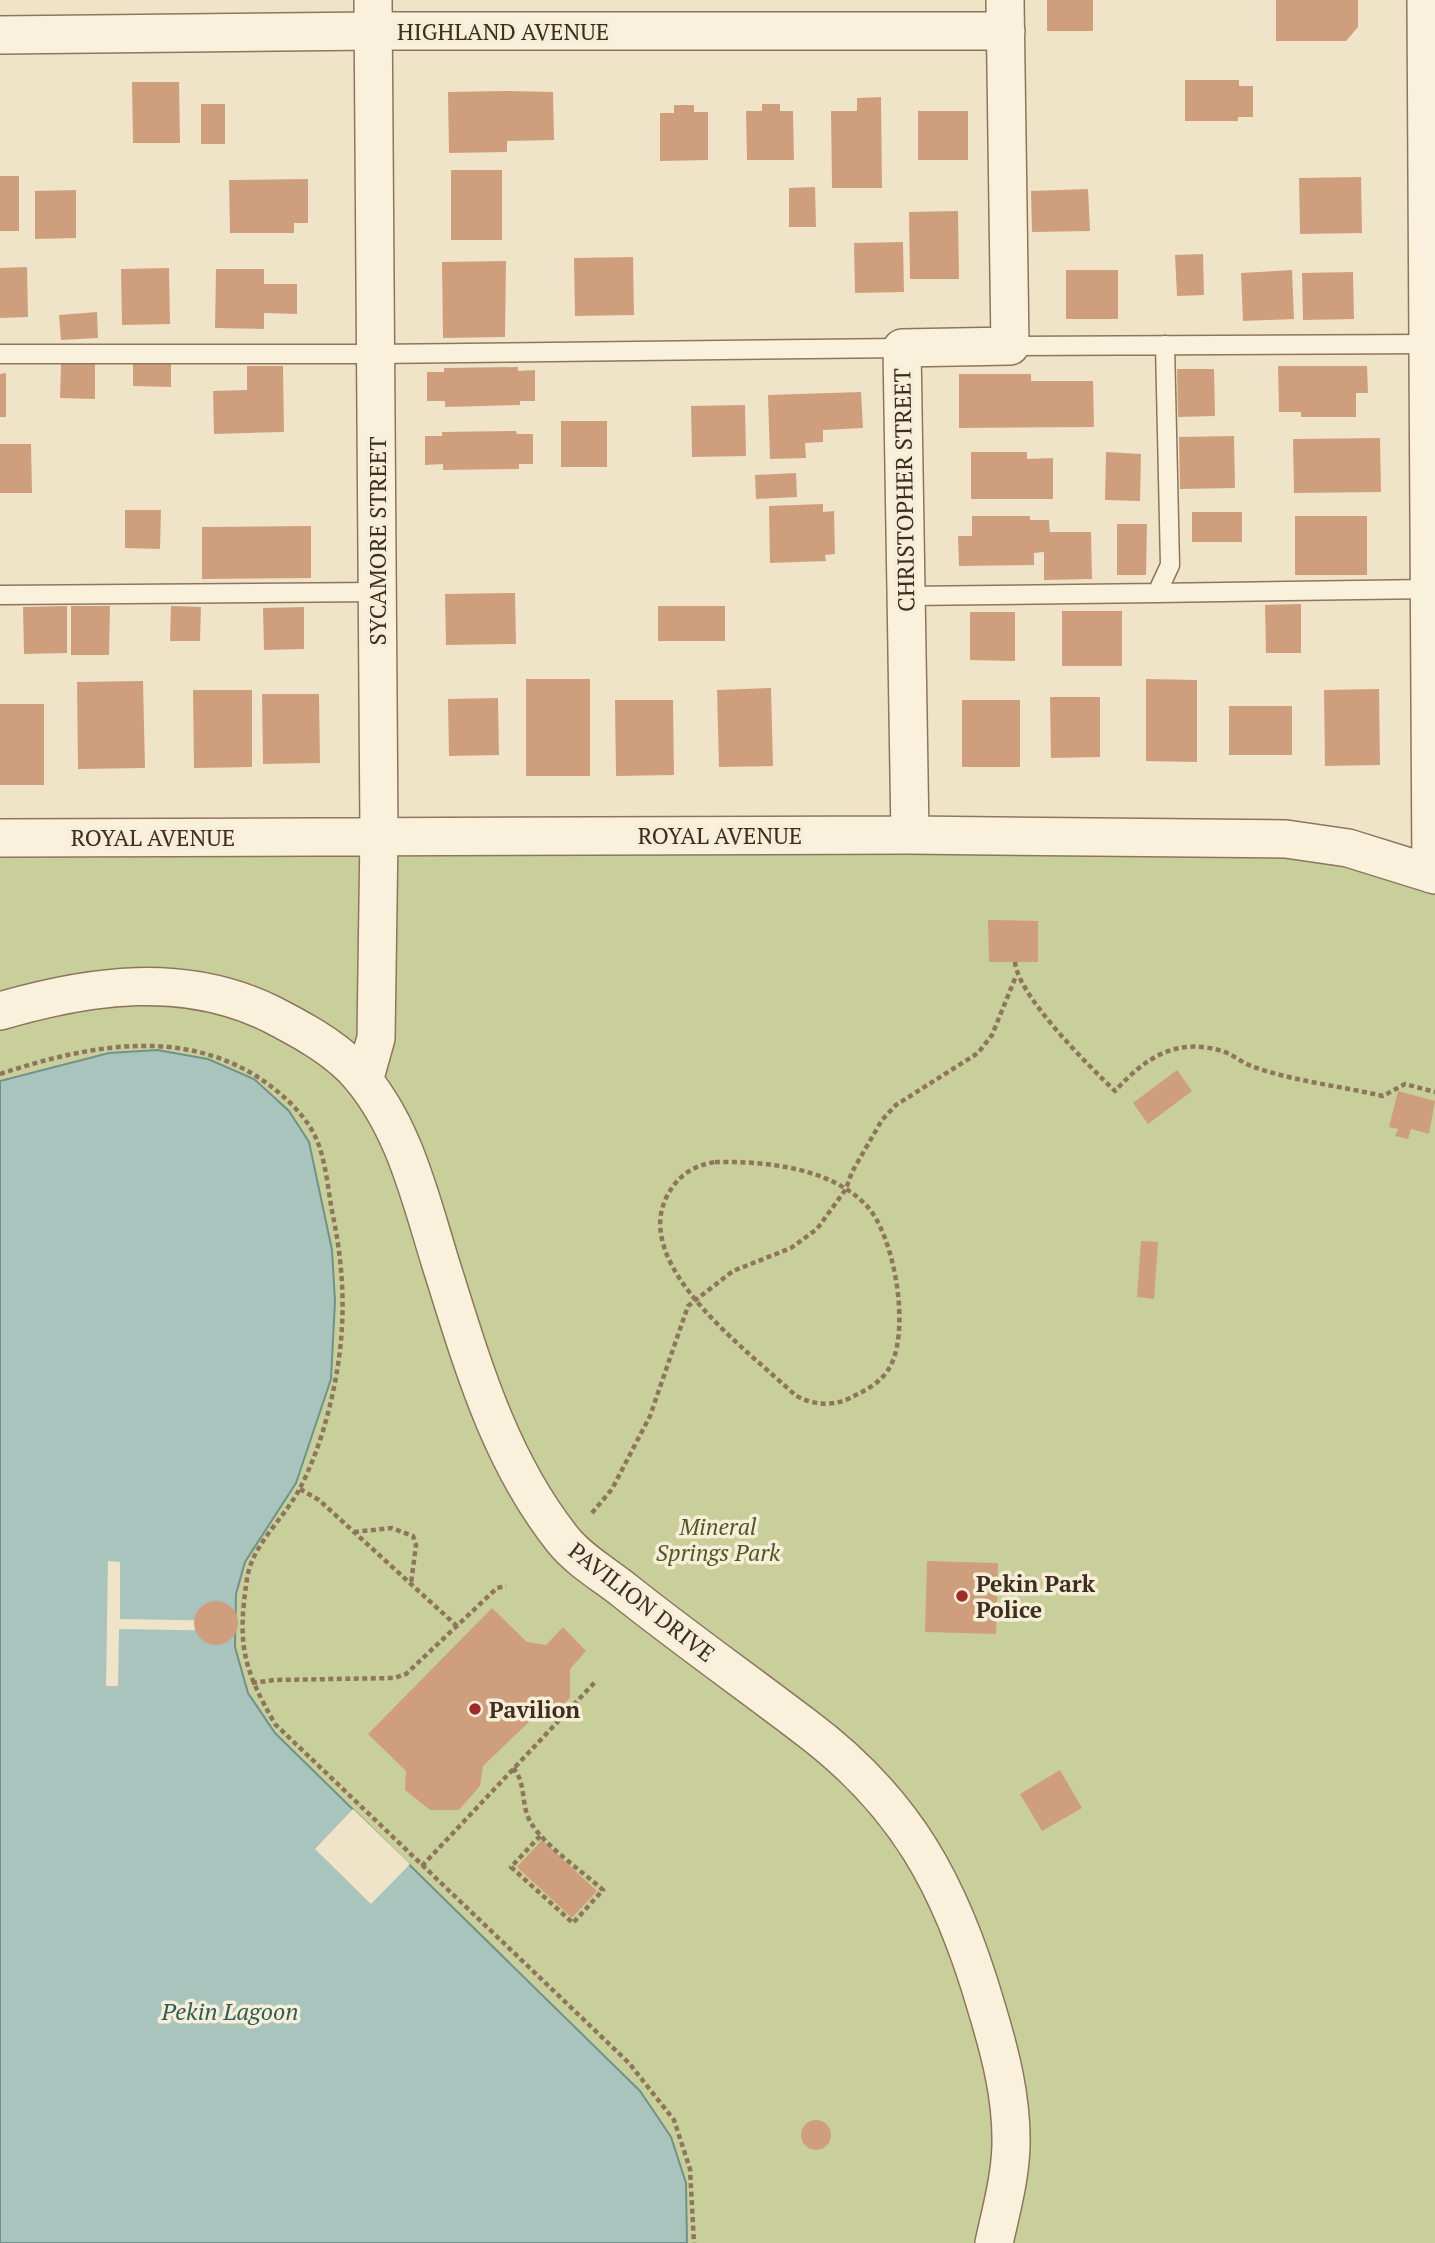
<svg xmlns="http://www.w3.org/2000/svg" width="1435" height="2243" font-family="'PT Serif',serif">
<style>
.green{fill:#c9cf9b}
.water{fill:#a9c4bc;stroke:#6f938a;stroke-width:2}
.pier{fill:#f0e4c8}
.building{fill:#cf9f7d}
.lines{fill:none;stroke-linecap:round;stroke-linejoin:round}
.lane-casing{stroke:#8d765c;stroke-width:21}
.street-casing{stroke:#8d765c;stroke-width:40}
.path{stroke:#8d765c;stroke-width:4.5;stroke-dasharray:5 3.5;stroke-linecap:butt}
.lane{stroke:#faf1dc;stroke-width:18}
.street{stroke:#faf1dc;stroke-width:37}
.poi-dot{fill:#9e2a2b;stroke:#f7eed8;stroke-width:2.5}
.labels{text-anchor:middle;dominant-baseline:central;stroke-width:7;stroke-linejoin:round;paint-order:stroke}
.street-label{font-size:23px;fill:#3d2e20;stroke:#f7eed8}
.park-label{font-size:23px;font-style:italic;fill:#4d5a26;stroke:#f7eed8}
.poi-label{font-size:23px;font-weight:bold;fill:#3d2e20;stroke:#f7eed8;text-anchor:start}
.water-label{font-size:24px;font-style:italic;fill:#2f5d5a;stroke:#f7eed8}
</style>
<rect width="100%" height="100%" fill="#f0e4c8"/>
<path class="green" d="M 0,839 L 1257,839 L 1435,875 L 1435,2243 L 0,2243 Z"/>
<path class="water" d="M 157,1050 L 208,1059 L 254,1079 L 289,1111 L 309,1142 L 332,1250 L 335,1301 L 331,1379 L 296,1483 L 245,1562 L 236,1594 L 235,1647 L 248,1693 L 275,1733 L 640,2091 L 671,2137 L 686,2183 L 687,2243 L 0,2243 L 0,1081 L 109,1053 Z"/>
<path class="pier" d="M 108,1561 L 120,1562 L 120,1619 L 237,1621 L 237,1631 L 119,1629 L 118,1686 L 106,1686 Z
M 353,1809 L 410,1864 L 371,1904 L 315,1849 Z"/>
<path class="building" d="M 1047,0 L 1093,0 L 1093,31 L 1047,31 Z
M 1276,0 L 1358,0 L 1358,27 L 1346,41 L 1276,41 Z
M 1185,80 L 1239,80 L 1239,86 L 1253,86 L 1253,117 L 1238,117 L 1238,121 L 1185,121 Z
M 132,82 L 179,82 L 180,143 L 133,143 Z
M 505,91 L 553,92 L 554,140 L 507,141 L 507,152 L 449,153 L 448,92 Z
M 881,97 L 882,188 L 832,188 L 831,111 L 857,111 L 857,98 Z
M 201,104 L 225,104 L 225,144 L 201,144 Z
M 762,104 L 780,104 L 780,111 L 793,111 L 794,160 L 747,160 L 746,111 L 762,111 Z
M 674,105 L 694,105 L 694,112 L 708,112 L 708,160 L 660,161 L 660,113 L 674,113 Z
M 918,111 L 968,111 L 968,160 L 918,160 Z
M 451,170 L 502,170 L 502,240 L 451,240 Z
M 0,176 L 19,176 L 19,231 L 0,231 Z
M 1361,177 L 1362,233 L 1300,234 L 1299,178 Z
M 308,179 L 308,223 L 294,223 L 294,233 L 230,233 L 229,180 Z
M 815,187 L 816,227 L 789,227 L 789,188 Z
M 1088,189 L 1090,231 L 1032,232 L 1031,191 Z
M 76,190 L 76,238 L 35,239 L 35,191 Z
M 958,211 L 959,279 L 910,279 L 909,212 Z
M 903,242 L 904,292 L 855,293 L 854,243 Z
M 1203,254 L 1204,295 L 1177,296 L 1175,255 Z
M 633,257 L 634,315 L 575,316 L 574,258 Z
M 506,261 L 505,337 L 443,338 L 442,262 Z
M 27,267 L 28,317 L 0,318 L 0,268 Z
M 169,268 L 170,324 L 122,325 L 121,269 Z
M 216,269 L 264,269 L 264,284 L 297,284 L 297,314 L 264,313 L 264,329 L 215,328 Z
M 1066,270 L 1118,270 L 1118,319 L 1066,319 Z
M 1292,270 L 1294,319 L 1243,321 L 1241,273 Z
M 1353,272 L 1354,319 L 1303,320 L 1302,273 Z
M 97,312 L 98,338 L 61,340 L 59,315 Z
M 61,364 L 95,364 L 95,399 L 60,398 Z
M 133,364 L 171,364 L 171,387 L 133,386 Z
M 247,366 L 283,366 L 284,432 L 214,434 L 213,391 L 247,390 Z
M 1278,366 L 1367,366 L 1368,393 L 1356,393 L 1356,417 L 1301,417 L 1301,412 L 1279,412 Z
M 518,367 L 518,371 L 535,370 L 535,401 L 520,401 L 520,405 L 445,407 L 445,401 L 427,401 L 427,372 L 444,372 L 444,368 Z
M 1177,369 L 1214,369 L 1215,416 L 1178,417 Z
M 6,373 L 6,417 L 0,417 L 0,374 Z
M 959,374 L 1031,374 L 1031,381 L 1093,381 L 1094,427 L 959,428 Z
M 861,392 L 863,428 L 823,430 L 823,442 L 805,443 L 806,458 L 770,459 L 768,395 Z
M 745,405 L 746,456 L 692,457 L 691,406 Z
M 561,421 L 607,421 L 607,467 L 561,467 Z
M 516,431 L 517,434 L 533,434 L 533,464 L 519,464 L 519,469 L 443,470 L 443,464 L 425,465 L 425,436 L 442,436 L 442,432 Z
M 1234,436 L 1235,488 L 1180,489 L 1179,437 Z
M 1380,438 L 1381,492 L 1294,493 L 1293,439 Z
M 0,444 L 31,444 L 32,493 L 0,493 Z
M 971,452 L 1027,452 L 1027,459 L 1053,458 L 1053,499 L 971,499 Z
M 1106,452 L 1141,454 L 1140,501 L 1105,500 Z
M 796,473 L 797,497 L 756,499 L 755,475 Z
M 823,504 L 823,512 L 834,511 L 835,554 L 825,555 L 826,561 L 770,563 L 769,506 Z
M 125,510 L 161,510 L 160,549 L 125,548 Z
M 1192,512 L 1242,512 L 1242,542 L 1192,542 Z
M 972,516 L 1030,516 L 1030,520 L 1049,520 L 1050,532 L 1091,532 L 1092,579 L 1044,580 L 1044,552 L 1034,553 L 1034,565 L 959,566 L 958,536 L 972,536 Z
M 1295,516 L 1367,516 L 1367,575 L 1295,575 Z
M 1117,524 L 1147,524 L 1146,575 L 1117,575 Z
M 311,526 L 311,578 L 202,579 L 202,527 Z
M 515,593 L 516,644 L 446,645 L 445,594 Z
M 1301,604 L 1301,653 L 1266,653 L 1265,605 Z
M 67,606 L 67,653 L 24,654 L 23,607 Z
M 71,606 L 110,606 L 109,655 L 71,655 Z
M 171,606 L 201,607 L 200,641 L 170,641 Z
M 658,606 L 725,606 L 725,641 L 658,641 Z
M 304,607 L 304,649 L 264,650 L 263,608 Z
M 1062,611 L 1122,611 L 1122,666 L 1062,666 Z
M 970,612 L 1015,612 L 1015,661 L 970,660 Z
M 526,679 L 590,679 L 590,776 L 526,776 Z
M 1146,679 L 1197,680 L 1197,762 L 1146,761 Z
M 143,681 L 145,768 L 78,769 L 77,682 Z
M 771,688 L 773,766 L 719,767 L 717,690 Z
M 1379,689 L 1380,765 L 1325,766 L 1324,690 Z
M 193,690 L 252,690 L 252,767 L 194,768 Z
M 262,694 L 319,694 L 320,763 L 263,764 Z
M 1050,697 L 1100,697 L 1100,757 L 1051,758 Z
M 498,698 L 499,755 L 449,756 L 448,699 Z
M 615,700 L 673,700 L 674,775 L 616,776 Z
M 962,700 L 1020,700 L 1020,767 L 962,767 Z
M 0,704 L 44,704 L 44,785 L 0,785 Z
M 1229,706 L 1292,706 L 1292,755 L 1229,755 Z
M 988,920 L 1038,921 L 1038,962 L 989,962 Z
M 1177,1070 L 1192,1091 L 1148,1124 L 1133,1103 Z
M 1398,1091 L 1435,1101 L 1429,1134 L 1411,1129 L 1408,1139 L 1395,1136 L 1398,1129 L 1389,1127 Z
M 1141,1241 L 1158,1242 L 1154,1299 L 1137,1297 Z
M 927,1561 L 998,1563 L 996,1634 L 925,1632 Z
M194 1623a22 22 0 1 1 44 0a22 22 0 1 1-44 0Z
M 492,1608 L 527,1642 L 546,1645 L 563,1627 L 586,1651 L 570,1669 L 570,1698 L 545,1720 L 531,1720 L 483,1766 L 480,1786 L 459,1810 L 430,1810 L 405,1790 L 406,1771 L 368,1734 Z
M 1060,1770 L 1082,1808 L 1042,1831 L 1020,1794 Z
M 542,1840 L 597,1891 L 572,1918 L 517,1867 Z
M801 2135a15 15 0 1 1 30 0a15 15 0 1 1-30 0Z"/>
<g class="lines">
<g class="lane-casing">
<path id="lane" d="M 1010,346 L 1429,344
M 0,354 L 376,354 L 902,348
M 1157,593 L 1430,589
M 0,595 L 377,592
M 906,596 L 1157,593 L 1170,565 L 1165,345"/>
</g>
<g class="street-casing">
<path id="street" d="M 1426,0 L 1431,874
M 0,35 L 374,31 L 1006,31
M 910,835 L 902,348 L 1010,346 L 1005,0
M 0,838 L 910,835 L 1286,839 L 1348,848 L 1435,875
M 0,1011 C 89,985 184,971 271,1014 C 300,1029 330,1045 353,1068 C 405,1123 421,1202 443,1271 C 473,1366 500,1461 563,1540 C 579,1560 605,1575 625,1591 C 684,1638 745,1681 804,1726 C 906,1802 951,1886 986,2006 C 1000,2052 1012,2097 1011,2146 C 1010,2179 1001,2211 994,2243
M 364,1081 L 376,1038 L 379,835 L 373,0"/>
</g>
<path class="path" d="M 1015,962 C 1018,996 1089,1066 1115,1091 C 1145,1058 1176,1037 1222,1051 C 1232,1054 1241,1062 1251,1066 C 1292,1081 1340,1086 1383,1096 L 1405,1084 L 1435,1092
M 0,1074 C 88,1045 187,1025 268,1084 C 288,1099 309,1119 318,1143 C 326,1164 328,1189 332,1211 C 348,1286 346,1350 325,1424 C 319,1445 310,1469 300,1488 C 285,1518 252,1544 247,1579 C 237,1644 243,1668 275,1724 L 629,2063 L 674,2120 L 690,2169 L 694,2243
M 715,1162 C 764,1161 828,1167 865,1204 C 895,1233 912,1335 888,1370 C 879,1384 864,1391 850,1398 C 831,1407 812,1405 795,1395 C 750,1352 633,1268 666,1198 C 677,1176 692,1166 715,1162 Z
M 300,1489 L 319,1500 L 458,1627
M 592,1513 L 612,1489 L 650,1416 L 688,1306 L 733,1271 L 791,1248 L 817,1229 L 846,1189 L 852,1172 L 882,1120 L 896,1105 L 978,1053 L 992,1035 L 1016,976
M 354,1532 L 392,1528 L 413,1536 L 416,1545 L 411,1584
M 252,1683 L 274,1680 L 394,1678 L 406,1674 L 497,1588 L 506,1586
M 513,1768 C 527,1783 520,1805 531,1823 C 545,1846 582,1871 603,1890 L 573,1923 L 511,1867 L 541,1835
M 422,1866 L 596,1681"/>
<use href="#lane" class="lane"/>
<use href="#street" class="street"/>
</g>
<g class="poi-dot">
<circle cx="962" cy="1596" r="7"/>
<circle cx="475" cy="1709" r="7"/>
</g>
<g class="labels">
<g class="street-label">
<text x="503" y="31">HIGHLAND AVENUE</text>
<text transform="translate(904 490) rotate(-91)">CHRISTOPHER STREET</text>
<text transform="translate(377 541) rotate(-90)">SYCAMORE STREET</text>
<text x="720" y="835">ROYAL AVENUE</text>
<text x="153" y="837">ROYAL AVENUE</text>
<text transform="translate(642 1602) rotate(38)">PAVILION DRIVE</text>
</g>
<g class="park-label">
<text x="718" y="1526">Mineral<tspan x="718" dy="26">Springs Park</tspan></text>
</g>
<g class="poi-label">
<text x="976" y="1583">Pekin Park<tspan x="976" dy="26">Police</tspan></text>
<text x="489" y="1709">Pavilion</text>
</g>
<g class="water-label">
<text x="230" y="2011">Pekin Lagoon</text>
</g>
</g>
</svg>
